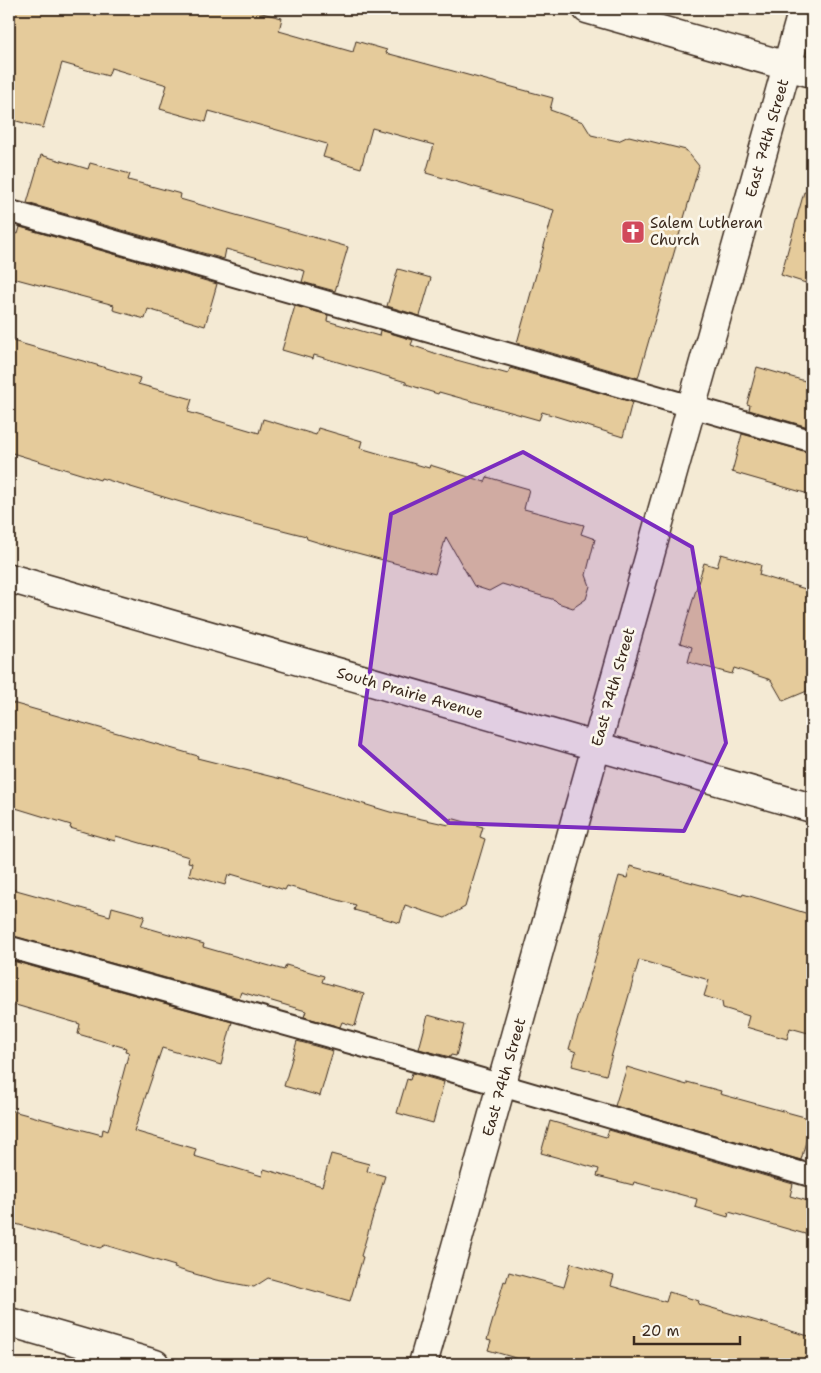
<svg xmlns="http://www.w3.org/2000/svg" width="821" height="1373" font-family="'Shantell Sans',sans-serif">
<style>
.building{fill:#e5cb9b;stroke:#3b2a1e}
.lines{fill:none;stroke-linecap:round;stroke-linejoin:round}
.lane-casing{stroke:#3b2a1e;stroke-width:25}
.street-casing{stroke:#3b2a1e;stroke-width:31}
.lane{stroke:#fbf7ec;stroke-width:21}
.street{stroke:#fbf7ec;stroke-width:28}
.marked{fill:#7b2cbf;fill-opacity:0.2;stroke:#7b2cbf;stroke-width:4;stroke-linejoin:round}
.labels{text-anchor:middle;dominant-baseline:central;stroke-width:5;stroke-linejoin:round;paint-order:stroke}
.street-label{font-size:15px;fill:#3b2a1e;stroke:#fbf7ec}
.poi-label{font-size:15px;fill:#3b2a1e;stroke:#fbf7ec;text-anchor:start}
</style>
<rect width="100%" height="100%" fill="#f4ead4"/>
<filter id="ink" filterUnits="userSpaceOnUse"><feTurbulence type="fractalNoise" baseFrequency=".02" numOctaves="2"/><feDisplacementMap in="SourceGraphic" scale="10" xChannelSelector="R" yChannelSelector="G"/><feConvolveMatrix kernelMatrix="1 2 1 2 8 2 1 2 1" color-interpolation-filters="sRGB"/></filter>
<g filter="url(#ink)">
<path class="building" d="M 9,9 L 246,9 L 282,18 L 279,31 L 353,52 L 356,41 L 387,50 L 386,53 L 553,98 L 550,110 L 583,122 L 591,135 L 618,141 L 629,136 L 686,150 L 699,166 L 638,378 L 517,343 L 554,210 L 426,173 L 434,145 L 372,128 L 361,168 L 323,157 L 327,144 L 288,133 L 209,111 L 206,122 L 160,109 L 167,85 L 111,68 L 108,76 L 62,63 L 43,128 L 9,119 Z
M 41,155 L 88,169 L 90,163 L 130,174 L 128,180 L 181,194 L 180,199 L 348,247 L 335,291 L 302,282 L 305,271 L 226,249 L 224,259 L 27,203 Z
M 804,192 L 812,194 L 812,285 L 781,275 Z
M 20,227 L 217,284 L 205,326 L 148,309 L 145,319 L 113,310 L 114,305 L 9,277 L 9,247 L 13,232 L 18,234 Z
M 398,269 L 431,278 L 420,316 L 387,306 Z
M 295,306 L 328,315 L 327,321 L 379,336 L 380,330 L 413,340 L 411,345 L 449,358 L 508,374 L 510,368 L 632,402 L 623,437 L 542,412 L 539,420 L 471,401 L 439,392 L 438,394 L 406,384 L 406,382 L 314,355 L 313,359 L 282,350 Z
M 9,340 L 83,361 L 140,378 L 138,384 L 192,399 L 188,412 L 259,433 L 263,419 L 316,435 L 318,428 L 362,441 L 360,448 L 429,468 L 430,465 L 485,482 L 487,477 L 529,489 L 524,509 L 584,525 L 581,534 L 595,539 L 586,575 L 590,586 L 586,599 L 573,608 L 558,603 L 555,600 L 502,584 L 489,591 L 474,586 L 446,537 L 435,574 L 320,543 L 307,539 L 306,536 L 220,514 L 101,478 L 100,480 L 9,452 Z
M 757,367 L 812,383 L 812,428 L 749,410 L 750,405 L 747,404 Z
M 742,434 L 812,453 L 812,495 L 732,472 Z
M 721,554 L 761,565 L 759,575 L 812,591 L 812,672 L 807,691 L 783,701 L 771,680 L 734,668 L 732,674 L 688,662 L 692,647 L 680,643 L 704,563 L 717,567 Z
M 9,702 L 198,756 L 197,758 L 281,779 L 390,812 L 449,825 L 451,818 L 483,827 L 480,837 L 485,839 L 465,907 L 445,918 L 405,905 L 400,923 L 354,910 L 356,905 L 287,886 L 285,890 L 231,874 L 231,876 L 228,875 L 225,885 L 189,875 L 192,863 L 188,862 L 189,857 L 116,836 L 115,841 L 70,828 L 71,825 L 9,806 Z
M 630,866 L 742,896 L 743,894 L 812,915 L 812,1034 L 790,1028 L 787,1039 L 746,1027 L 749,1016 L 723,1008 L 722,1002 L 704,996 L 709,980 L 639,960 L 606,1075 L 572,1066 L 576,1052 L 569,1049 L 619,876 L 627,878 Z
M 9,888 L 110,916 L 112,907 L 145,916 L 141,926 L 204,944 L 203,947 L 284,970 L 286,965 L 324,976 L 322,982 L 364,994 L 355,1026 L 342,1022 L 340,1027 L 304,1017 L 306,1011 L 241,992 L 239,998 L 9,935 Z
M 9,960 L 232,1022 L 221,1065 L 162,1048 L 134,1131 L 196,1149 L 194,1156 L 262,1176 L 264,1169 L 322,1186 L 331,1154 L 369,1164 L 367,1171 L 385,1176 L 361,1256 L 363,1257 L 350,1301 L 268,1278 L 254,1287 L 216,1280 L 174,1268 L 175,1266 L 105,1245 L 100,1248 L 9,1222 L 9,1110 L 102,1135 L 103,1129 L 108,1131 L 129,1052 L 125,1051 L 126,1048 L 78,1034 L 80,1024 L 9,1003 Z
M 428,1015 L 464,1025 L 456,1056 L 451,1055 L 450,1057 L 419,1049 Z
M 297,1041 L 333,1051 L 320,1096 L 284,1086 Z
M 627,1067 L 687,1085 L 687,1082 L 721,1091 L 720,1094 L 812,1119 L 801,1160 L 615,1106 Z
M 412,1073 L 444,1082 L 433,1123 L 397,1113 L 407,1079 L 410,1080 Z
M 550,1121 L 606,1137 L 609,1130 L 793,1184 L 790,1196 L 812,1202 L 812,1236 L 729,1212 L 728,1217 L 695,1207 L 697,1199 L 634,1182 L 633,1185 L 597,1176 L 599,1169 L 541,1153 Z
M 571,1263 L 614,1276 L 611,1286 L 666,1302 L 669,1292 L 699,1301 L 698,1304 L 812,1337 L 812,1350 L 808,1364 L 536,1364 L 488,1350 L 491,1341 L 487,1340 L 504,1281 L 506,1282 L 509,1272 L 564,1287 Z"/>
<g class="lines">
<g class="lane-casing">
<path id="lane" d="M 9,211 L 812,441
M 9,947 L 456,1072 L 812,1176"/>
</g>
<g class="street-casing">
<path id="street" d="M 587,9 L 812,73
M 9,578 L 812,808
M 9,1322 L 155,1364
M 423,1364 L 803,9"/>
</g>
<use href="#lane" class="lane"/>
<use href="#street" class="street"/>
</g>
</g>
<path class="marked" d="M 523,452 L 692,547 L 726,743 L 684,831 L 449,823 L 360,745 L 391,514 Z"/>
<defs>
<g id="church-square" transform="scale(1.25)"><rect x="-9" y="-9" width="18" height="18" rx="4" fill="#d1495b" stroke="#fbf7ec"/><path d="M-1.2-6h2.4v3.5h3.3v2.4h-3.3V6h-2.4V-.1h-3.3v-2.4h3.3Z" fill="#fff"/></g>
</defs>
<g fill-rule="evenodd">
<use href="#church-square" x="633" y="232"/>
</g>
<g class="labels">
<g class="street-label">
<text transform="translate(767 138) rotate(-74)">East 74th Street</text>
<text transform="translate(613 687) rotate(-74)">East 74th Street</text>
<text transform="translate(410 693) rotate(16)">South Prairie Avenue</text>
<text transform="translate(504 1077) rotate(-74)">East 74th Street</text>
</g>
<g class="poi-label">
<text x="650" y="223">Salem Lutheran<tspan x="650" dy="17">Church</tspan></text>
</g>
</g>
<rect width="821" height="1373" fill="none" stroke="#fbf7ec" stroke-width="30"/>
<rect x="15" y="15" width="791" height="1343" fill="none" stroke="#3b2a1e" stroke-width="2" filter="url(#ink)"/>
<path d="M634 1336v8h106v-8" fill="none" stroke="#3b2a1e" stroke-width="2.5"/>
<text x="641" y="1336" font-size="15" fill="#3b2a1e" stroke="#fbf7ec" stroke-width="4" paint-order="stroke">20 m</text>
</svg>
